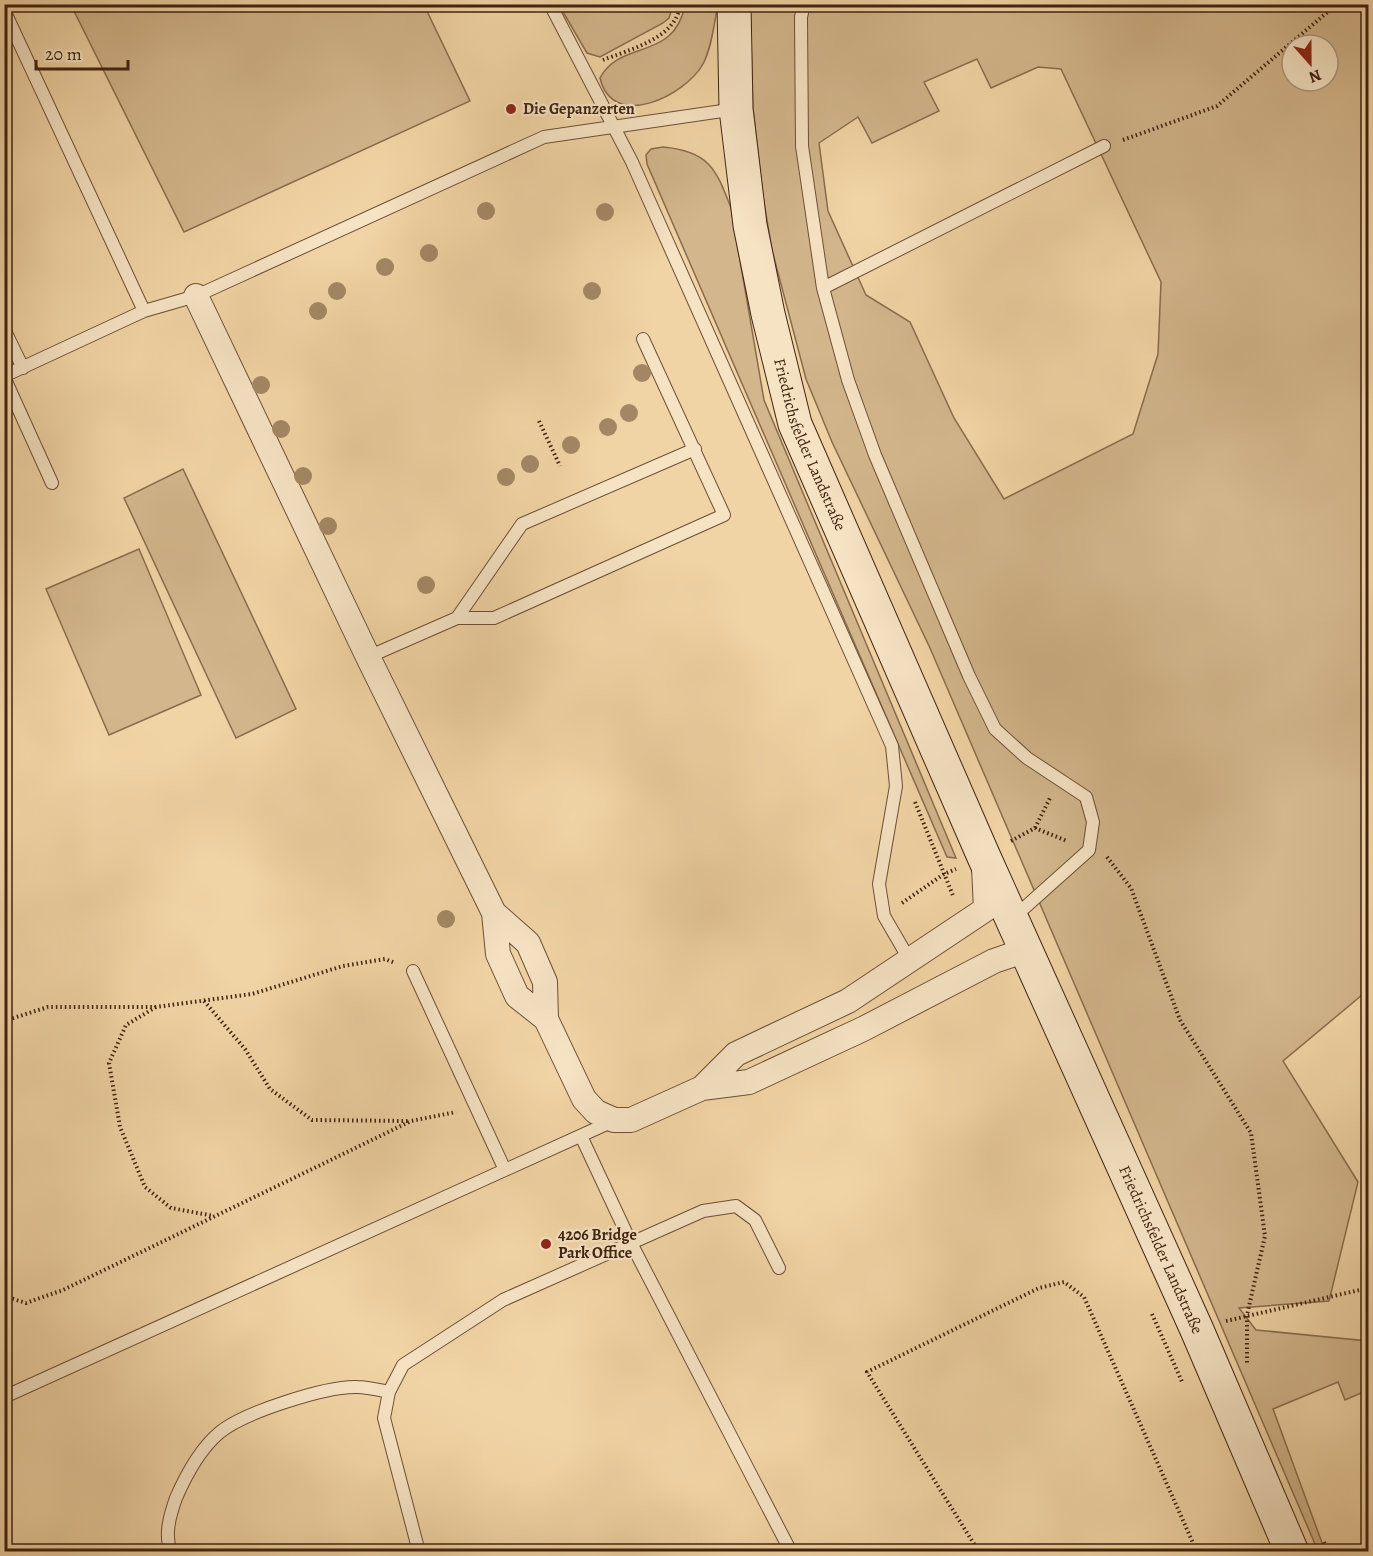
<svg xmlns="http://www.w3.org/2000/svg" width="1373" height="1556" font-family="Alegreya,serif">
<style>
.green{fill:#d3b68c;stroke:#896c4e;stroke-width:1.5;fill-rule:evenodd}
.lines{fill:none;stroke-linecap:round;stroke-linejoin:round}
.service-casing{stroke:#6c4f35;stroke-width:14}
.minor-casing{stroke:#6c4f35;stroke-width:26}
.secondary-casing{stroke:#3f2310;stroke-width:35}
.path{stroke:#3f2310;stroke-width:4;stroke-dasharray:1.5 3;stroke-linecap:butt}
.service{stroke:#f6e3c4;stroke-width:12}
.minor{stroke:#f6e3c4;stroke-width:24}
.secondary{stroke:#f6e3c4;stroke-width:33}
.tree{fill:#a38764}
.poi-dot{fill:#8f2418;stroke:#f6e3c4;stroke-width:2}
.labels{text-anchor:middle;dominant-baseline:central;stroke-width:4.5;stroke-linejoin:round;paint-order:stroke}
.poi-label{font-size:16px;font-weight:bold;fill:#3f2310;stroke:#f6e3c4;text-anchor:start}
.street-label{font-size:16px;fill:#3f2310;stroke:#f6e3c4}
</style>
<rect width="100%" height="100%" fill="#f1d4a5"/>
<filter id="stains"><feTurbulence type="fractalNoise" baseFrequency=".00333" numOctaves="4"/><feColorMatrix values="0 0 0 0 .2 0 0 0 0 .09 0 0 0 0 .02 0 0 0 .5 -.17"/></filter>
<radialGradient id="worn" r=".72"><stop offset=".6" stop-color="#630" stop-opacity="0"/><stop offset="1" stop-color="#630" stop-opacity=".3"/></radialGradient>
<path class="green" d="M 71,5 L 424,5 L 470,101 L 184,232 Z
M 559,5 L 673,5 L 669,18 L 663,23 L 600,57 L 587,53 Z
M 685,5 L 718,5 C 714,23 712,47 703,64 C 686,95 613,132 600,78 C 620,39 674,62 685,5 Z
M 750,5 L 1368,5 L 1368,990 L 1283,1061 L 1358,1182 L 1329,1301 L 1239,1308 L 1256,1330 L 1368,1341 L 1368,1390 L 1345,1400 L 1338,1382 L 1273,1409 L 1325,1551 L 1318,1551 L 930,648 L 832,442 L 806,379 L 772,250 L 763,196 L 753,108 ZM 1292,45 L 1328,45 L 1328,81 L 1292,81 ZM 977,59 L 991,88 L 1038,67 L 1061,69 L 1161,282 L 1158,354 L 1133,434 L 1004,499 L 954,418 L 910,322 L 866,295 L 828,211 L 819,143 L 858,117 L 872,143 L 939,111 L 924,82 Z
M 663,147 C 708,151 716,168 731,208 L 764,400 L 956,858 L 947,857 L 647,164 L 646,155 L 651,149 Z
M 183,469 L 296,709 L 236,738 L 124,498 Z
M 139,549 L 201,695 L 109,735 L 46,589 Z"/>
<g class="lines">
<g class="service-casing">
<path id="service" d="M 550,4 L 632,162 L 892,746 L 896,786 L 879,884 L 884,916 L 909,959
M 804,4 L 801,17 L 802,146 L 823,288 L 848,380 L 875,455 L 969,676 L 995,729 L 1027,758 L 1086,797 L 1093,822 L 1089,850 L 1013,918
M 4,10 L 144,311
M 823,288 L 1104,146
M 4,329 L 23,368
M 4,376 L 144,311 L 196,296 L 544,137 L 736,109
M 4,377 L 52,483
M 457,618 L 494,618 L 724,515 L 643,339
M 368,657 L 457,618 L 522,524 L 695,449
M 413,971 L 505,1170
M 581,1136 L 631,1243 L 791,1552
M 4,1397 L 613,1121
M 171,1552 C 164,1535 170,1515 176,1498 C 186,1475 199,1450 219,1433 C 242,1413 326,1386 357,1387 C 368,1387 379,1390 389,1392
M 419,1552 L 384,1418 L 389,1392 L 403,1365 L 503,1300 L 703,1211 L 736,1206 L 755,1220 L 779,1268"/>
</g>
<g class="minor-casing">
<path id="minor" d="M 196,296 L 368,657 L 494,913 L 498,954 L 517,996 L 546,1019
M 494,913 L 528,943 L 545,982 L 546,1019 L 584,1099 L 596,1112 L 614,1120 L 631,1120 L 702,1088 L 749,1082 L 863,1029 L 994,961 L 1026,950
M 702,1088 L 736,1054 L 848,1001 L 986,909 L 984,868"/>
</g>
<g class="secondary-casing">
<g id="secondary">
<path id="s1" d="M 734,4 L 736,109 L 750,225 L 768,314 L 795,424 L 984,857 L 1197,1330 L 1292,1552"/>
</g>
</g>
<path class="path" d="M 1366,4 L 1368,6
M 603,60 C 628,50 678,38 680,4
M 1123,140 L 1217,106 L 1337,4
M 539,421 L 560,466
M 915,802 L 954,898
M 1035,828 L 1051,796
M 1011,841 L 1035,828 L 1067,841
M 1107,857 L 1131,888 L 1180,1020 L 1251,1133 L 1265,1236 L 1247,1315 L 1247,1365
M 902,903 L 944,874 L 956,869
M 204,1001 L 245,1049 L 270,1089 L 312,1120 L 409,1121
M 156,1007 L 126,1025 L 109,1063 L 120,1127 L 145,1187 L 171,1208 L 214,1216
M 4,1021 L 48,1007 L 156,1007 L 252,994 L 343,966 L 385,959 L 395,963
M 4,1296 L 26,1303 L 63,1290 L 411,1121 L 456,1112
M 1152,1314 L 1183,1384
M 1226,1321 L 1368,1288
M 1324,1542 L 1328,1552
M 979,1552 L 867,1372 L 1039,1288 L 1064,1282 L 1084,1297 L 1197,1552"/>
<use href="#service" class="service"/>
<use href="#minor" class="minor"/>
<use href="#secondary" class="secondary"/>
</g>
<g class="tree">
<circle cx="486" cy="211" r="9"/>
<circle cx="605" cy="212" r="9"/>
<circle cx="429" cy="253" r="9"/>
<circle cx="385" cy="267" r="9"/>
<circle cx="337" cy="291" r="9"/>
<circle cx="592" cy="291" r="9"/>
<circle cx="318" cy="311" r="9"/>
<circle cx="642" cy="373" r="9"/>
<circle cx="261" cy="385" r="9"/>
<circle cx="629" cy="413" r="9"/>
<circle cx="608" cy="427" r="9"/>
<circle cx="281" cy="429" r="9"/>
<circle cx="571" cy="445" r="9"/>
<circle cx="530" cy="464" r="9"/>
<circle cx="303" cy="476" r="9"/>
<circle cx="506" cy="477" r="9"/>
<circle cx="328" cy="526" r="9"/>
<circle cx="426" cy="585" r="9"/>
<circle cx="446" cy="919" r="9"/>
</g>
<g class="poi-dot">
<circle cx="511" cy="109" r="6"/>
<circle cx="546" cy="1244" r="6"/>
</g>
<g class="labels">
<g class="poi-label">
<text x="523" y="109">Die Gepanzerten</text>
<text x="558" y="1235">4206 Bridge<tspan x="558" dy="18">Park Office</tspan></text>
</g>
<g class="street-label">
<text stroke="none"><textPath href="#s1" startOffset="450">Friedrichsfelder Landstraße</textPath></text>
<text stroke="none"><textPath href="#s1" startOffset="1329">Friedrichsfelder Landstraße</textPath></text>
</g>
</g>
<rect width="1373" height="1556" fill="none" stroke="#f1d4a5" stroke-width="24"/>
<rect x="6" y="6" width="1361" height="1544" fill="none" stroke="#3f2310" stroke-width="3"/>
<rect x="12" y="12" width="1349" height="1532" fill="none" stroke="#3f2310" stroke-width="1.5"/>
<g transform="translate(1310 63) rotate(159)"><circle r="28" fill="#f6e3c4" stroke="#ad967c" stroke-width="1.5"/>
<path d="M0-4.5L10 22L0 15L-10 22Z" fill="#8f2418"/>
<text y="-9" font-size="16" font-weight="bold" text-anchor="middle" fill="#3f2310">N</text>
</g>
<path d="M36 60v9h92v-9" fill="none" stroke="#3f2310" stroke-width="3"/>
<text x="45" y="60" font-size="18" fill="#3f2310" stroke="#f6e3c4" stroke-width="4.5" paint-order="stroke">20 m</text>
<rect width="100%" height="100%" filter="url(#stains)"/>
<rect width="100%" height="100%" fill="url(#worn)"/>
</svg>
